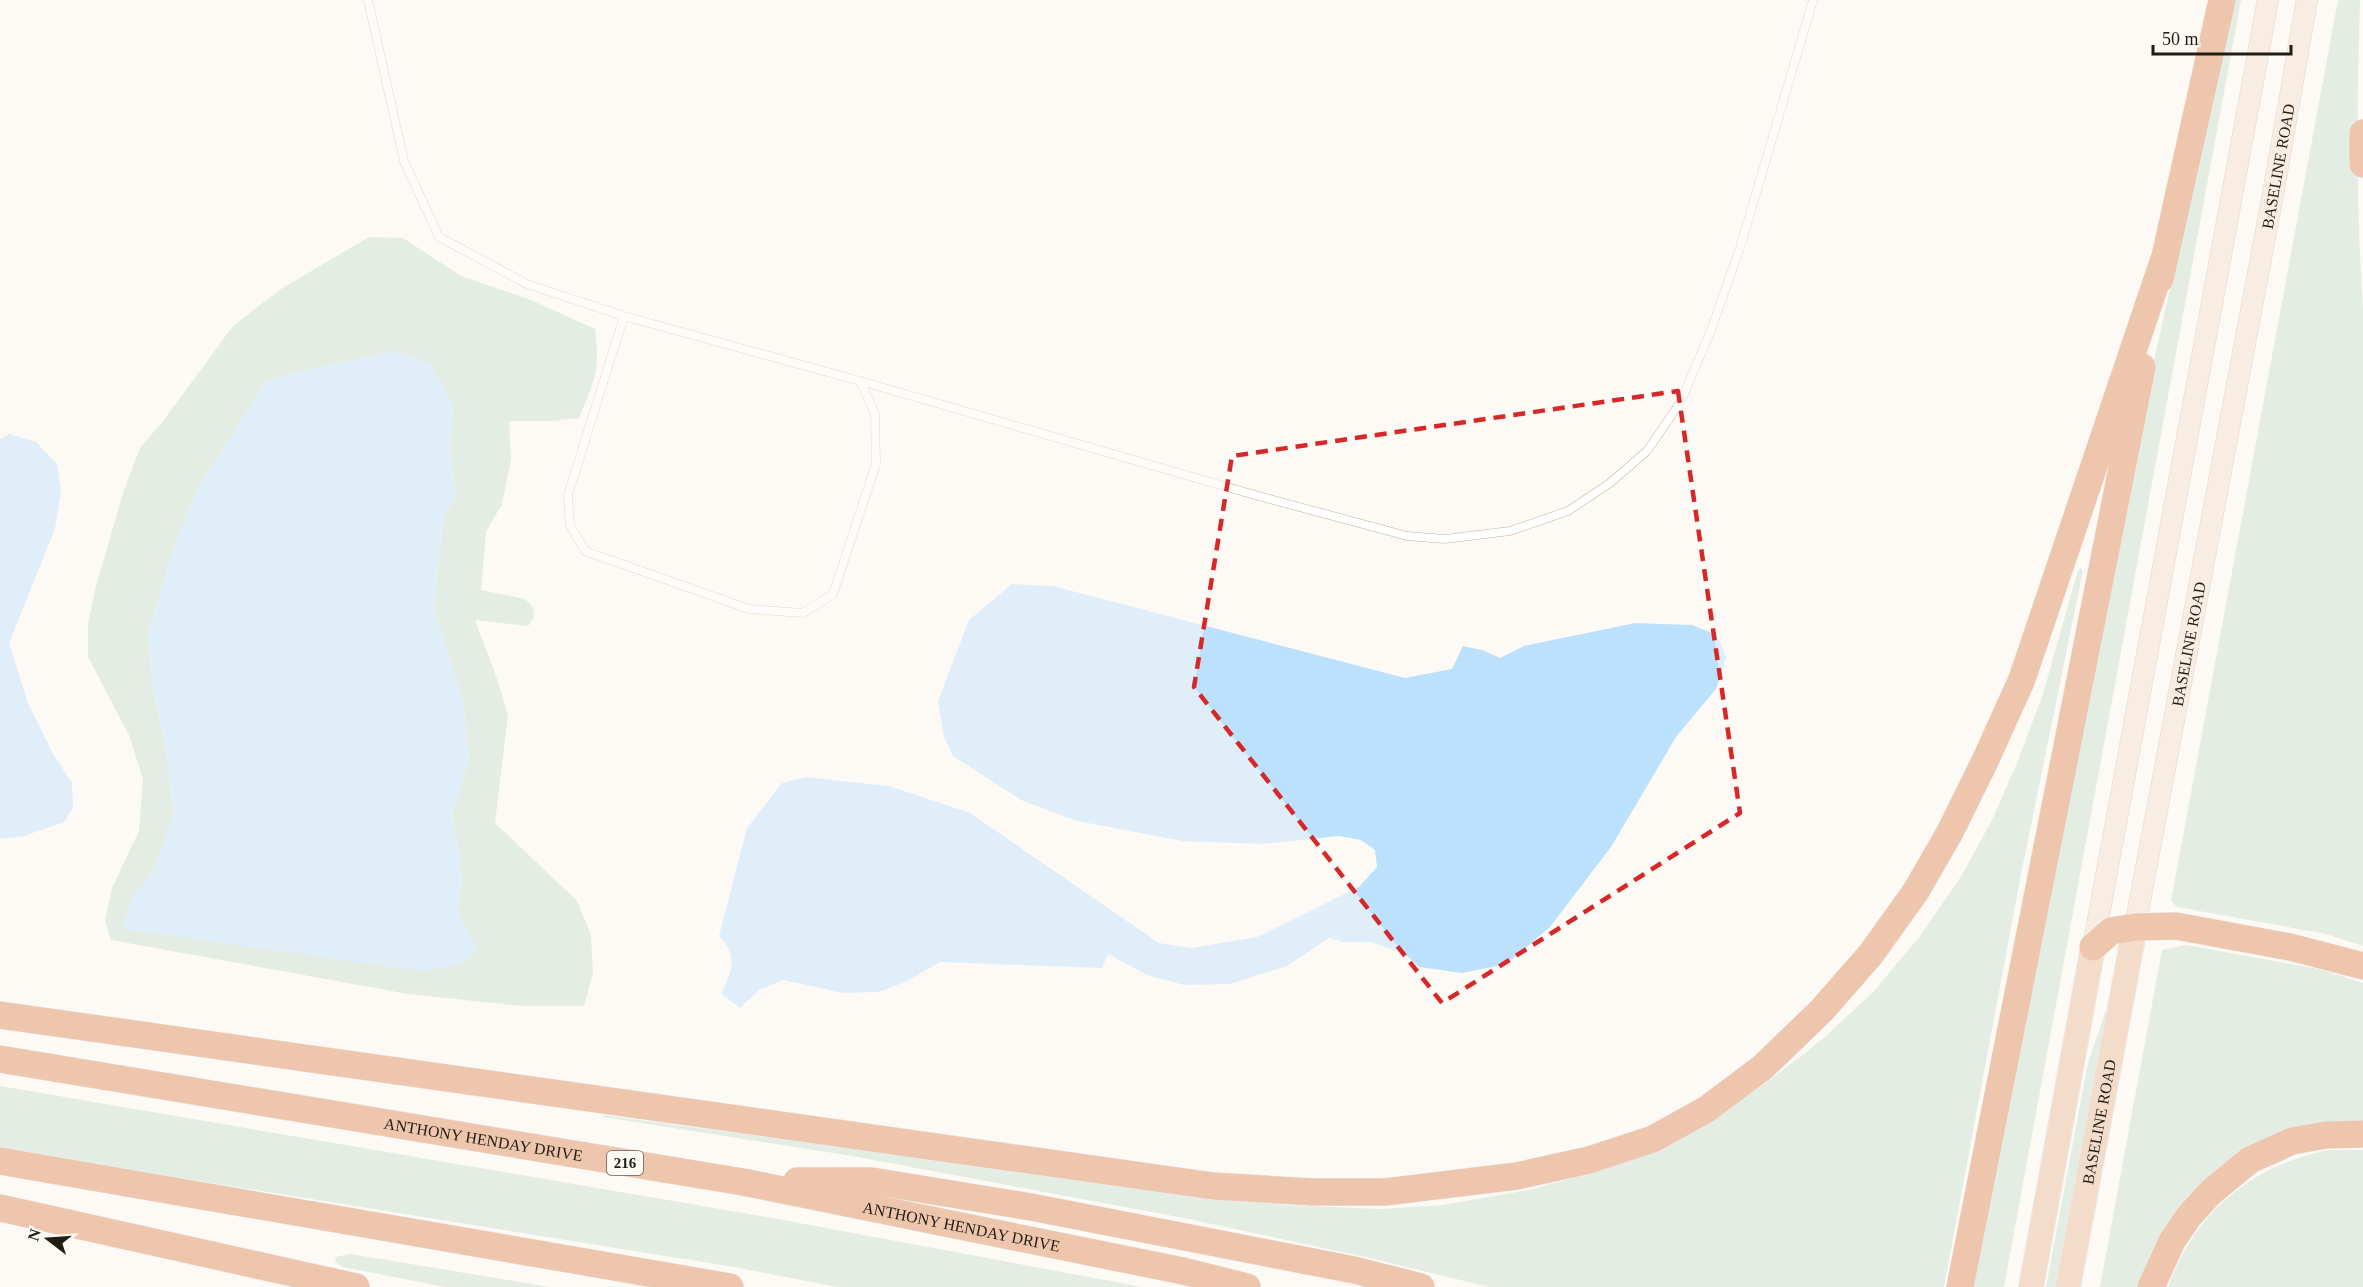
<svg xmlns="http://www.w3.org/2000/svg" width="2363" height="1287" font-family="Georgia,serif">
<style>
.green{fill:#c3decd;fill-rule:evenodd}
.water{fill:#bce1fd}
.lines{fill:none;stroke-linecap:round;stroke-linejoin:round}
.lane-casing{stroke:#c1b29a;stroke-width:9}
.secondary-casing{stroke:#c1b29a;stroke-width:22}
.primary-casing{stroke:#d7d6d5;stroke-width:26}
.highway-casing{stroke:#d7d6d5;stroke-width:28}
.lane{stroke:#fff;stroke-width:8}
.secondary{stroke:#f4dbcc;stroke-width:21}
.primary{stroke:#e8b898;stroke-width:24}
.highway{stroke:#d98854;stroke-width:27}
.marked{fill:none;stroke:#d62828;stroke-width:4.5;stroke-dasharray:12 8;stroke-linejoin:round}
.labels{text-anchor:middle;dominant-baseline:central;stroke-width:5;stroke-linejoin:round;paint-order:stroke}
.shield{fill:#fdfaf5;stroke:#645f57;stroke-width:1.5}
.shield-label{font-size:15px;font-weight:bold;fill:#221d13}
.street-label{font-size:16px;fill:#221d13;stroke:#fdfaf5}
</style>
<rect width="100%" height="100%" fill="#fdfaf5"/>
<path class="green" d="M 2233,0 L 2241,0 L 2004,1287 L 1969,1287 L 2148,388 Z
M 2338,0 L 2360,0 C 2357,104 2356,205 2363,308 L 2363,946 L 2326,934 L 2177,907 L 2171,901 Z
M 369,237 L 403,238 L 461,276 L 531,300 L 595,329 C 600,370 595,381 579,418 L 551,421 L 509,421 L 511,459 L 502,504 L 486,532 L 481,590 L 525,599 L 534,608 L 533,619 L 528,626 L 475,620 L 497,679 L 508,715 L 495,823 L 577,901 L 591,935 L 593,973 L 584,1006 L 522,1006 L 408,994 L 111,940 L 105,921 L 112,888 L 139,831 L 143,779 L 129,735 L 88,657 L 88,625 L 95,590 L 123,493 L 140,448 L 163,421 L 233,326 L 281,289 ZM 398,351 L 453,404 L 450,450 L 456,497 L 443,518 L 434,608 L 463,703 L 469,759 L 452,812 L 462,878 L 457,912 L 123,929 L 132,899 L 155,869 L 174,814 L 166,746 L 154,694 L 148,634 L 174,548 L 199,487 L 266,382 L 303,371 Z
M 2081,568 L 2083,571 L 2021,874 L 1944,1287 L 1489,1287 L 1365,1257 L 1189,1219 L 852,1156 L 604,1117 L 602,1115 L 1158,1190 L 1284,1205 L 1380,1209 L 1443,1205 L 1529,1190 L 1579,1176 L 1701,1123 L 1766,1083 L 1824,1038 L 1874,991 L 1920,936 L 1962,875 L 1993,818 L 2017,763 L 2043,694 L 2078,570 Z
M 2186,945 L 2323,970 L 2363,983 L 2363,1124 L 2256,1146 L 2141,1287 L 2100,1287 L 2162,950 Z
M 2105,1013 L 2108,1014 L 2059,1287 L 2046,1287 L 2088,1063 Z
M 0,1086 L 767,1217 L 1142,1287 L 838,1287 L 734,1267 L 0,1149 Z
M 2328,1150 L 2363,1150 L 2363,1287 L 2168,1287 C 2195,1212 2251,1166 2328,1150 Z
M 350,1254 L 550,1287 L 445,1287 L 343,1267 L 336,1262 L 335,1257 Z"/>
<path class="water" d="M 398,351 L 430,364 L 453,404 L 450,450 L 456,497 L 443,518 L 434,608 L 463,703 L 469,759 L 452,812 L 462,878 L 457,912 L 477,948 L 461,964 L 425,971 L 123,929 L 132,899 L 155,869 L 174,813 L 166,746 L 154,694 L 148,634 L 174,548 L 199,487 L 266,382 L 303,371 Z
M 9,434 L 36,442 L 57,464 L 61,491 L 55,529 L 9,643 L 28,703 L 53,754 L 72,783 L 73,808 L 64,822 L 24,836 L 0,839 L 0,439 Z
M 1012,584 L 1053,586 L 1405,678 L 1452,669 L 1463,646 L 1482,650 L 1500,658 L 1524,646 L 1635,623 L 1692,625 L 1717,635 L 1726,657 L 1716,689 L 1676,737 L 1611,847 L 1550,927 L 1507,964 L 1462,973 L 1419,967 L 1406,955 L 1371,942 L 1344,942 L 1329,938 L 1287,966 L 1230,984 L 1184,985 L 1147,975 L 1108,954 L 1102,968 L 940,962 L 905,982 L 879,992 L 844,993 L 783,980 L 759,990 L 740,1008 L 721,994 C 732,971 739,956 719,936 L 747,828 L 782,783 L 805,777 L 889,786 L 970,813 L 1159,943 L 1191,948 L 1257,937 L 1359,887 L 1377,867 L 1375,850 L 1361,840 L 1339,836 L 1263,844 L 1183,841 L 1077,821 L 1021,800 L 953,756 L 944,737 L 938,701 L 969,620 Z"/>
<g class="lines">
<g class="lane-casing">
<path id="lane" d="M 368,0 L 404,161 L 439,237 L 527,284 L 624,316 L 860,381 L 875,414 L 876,464 L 833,594 L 803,613 L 749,609 L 585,551 L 570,525 L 568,495 L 624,316
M 860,381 L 1255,495 L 1407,536 L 1445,539 L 1510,531 L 1568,511 L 1610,483 L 1647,451 L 1680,403 L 1710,333 L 1740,248 L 1813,0"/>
</g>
<g class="secondary-casing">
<g id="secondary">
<path id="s1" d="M 2135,927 L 2271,205 L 2307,0"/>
<path d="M 2093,947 L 2268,0"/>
</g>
</g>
<g class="primary-casing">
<g id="primary">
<path d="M 2031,1287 L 2093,947"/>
<path id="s2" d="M 2068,1287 L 2135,927"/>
</g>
</g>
<g class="highway-casing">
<g id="highway">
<path d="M 2363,133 L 2363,164"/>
<path d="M 2160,279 L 2222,0"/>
<path d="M 2093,947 L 2111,931 L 2135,927 L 2176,926 L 2290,947 L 2363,966"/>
<path d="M 0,1015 L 1213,1186 L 1313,1192 L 1385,1192 L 1517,1176 L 1589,1160 L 1653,1139 L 1707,1109 L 1763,1067 L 1822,1010 L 1871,954 L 1916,891 L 1950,832 L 1985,761 L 2022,679 L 2163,262"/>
<path id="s3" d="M 0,1059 L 743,1182 L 1183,1271 L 1247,1287"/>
<path d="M 0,1161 L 730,1287"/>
<path d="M 797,1181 L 872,1181 L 1031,1207 L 1354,1270 L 1421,1287"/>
<path d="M 0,1208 L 356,1287"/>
<path d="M 1960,1287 L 2142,367"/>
<path d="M 2151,1287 L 2172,1241 L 2189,1216 L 2211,1192 L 2250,1160 L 2292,1141 L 2326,1135 L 2363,1134"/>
</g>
</g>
<use href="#lane" class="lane"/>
<use href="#secondary" class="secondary"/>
<use href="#primary" class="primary"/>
<use href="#highway" class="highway"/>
</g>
<path d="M0 0H2363V1287H0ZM 1678,391 L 1740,813 L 1442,1003 L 1194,687 L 1232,456 Z" fill="#fdfaf5" fill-opacity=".55" fill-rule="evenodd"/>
<path class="marked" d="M 1678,391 L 1740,813 L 1442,1003 L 1194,687 L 1232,456 Z"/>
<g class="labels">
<rect class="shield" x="607" y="1151" width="36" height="24" rx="4.5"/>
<g class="shield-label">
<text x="625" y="1163">216</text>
</g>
<g class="street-label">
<text stroke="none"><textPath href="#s1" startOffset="774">BASELINE ROAD</textPath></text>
<text stroke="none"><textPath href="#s1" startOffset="288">BASELINE ROAD</textPath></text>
<text stroke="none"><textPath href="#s2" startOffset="168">BASELINE ROAD</textPath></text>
<text stroke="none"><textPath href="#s3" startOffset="490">ANTHONY HENDAY DRIVE</textPath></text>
<text stroke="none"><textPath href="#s3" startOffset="976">ANTHONY HENDAY DRIVE</textPath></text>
</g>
</g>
<g transform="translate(48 1239) rotate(287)" stroke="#fdfaf5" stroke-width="4.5" paint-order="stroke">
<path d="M0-4.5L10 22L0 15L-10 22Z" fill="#221d13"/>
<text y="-9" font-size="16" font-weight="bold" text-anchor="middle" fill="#221d13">N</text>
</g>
<path d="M2153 45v9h138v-9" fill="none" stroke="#221d13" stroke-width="3"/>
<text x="2162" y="45" font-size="18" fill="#221d13" stroke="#fdfaf5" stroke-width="4.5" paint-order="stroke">50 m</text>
</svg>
